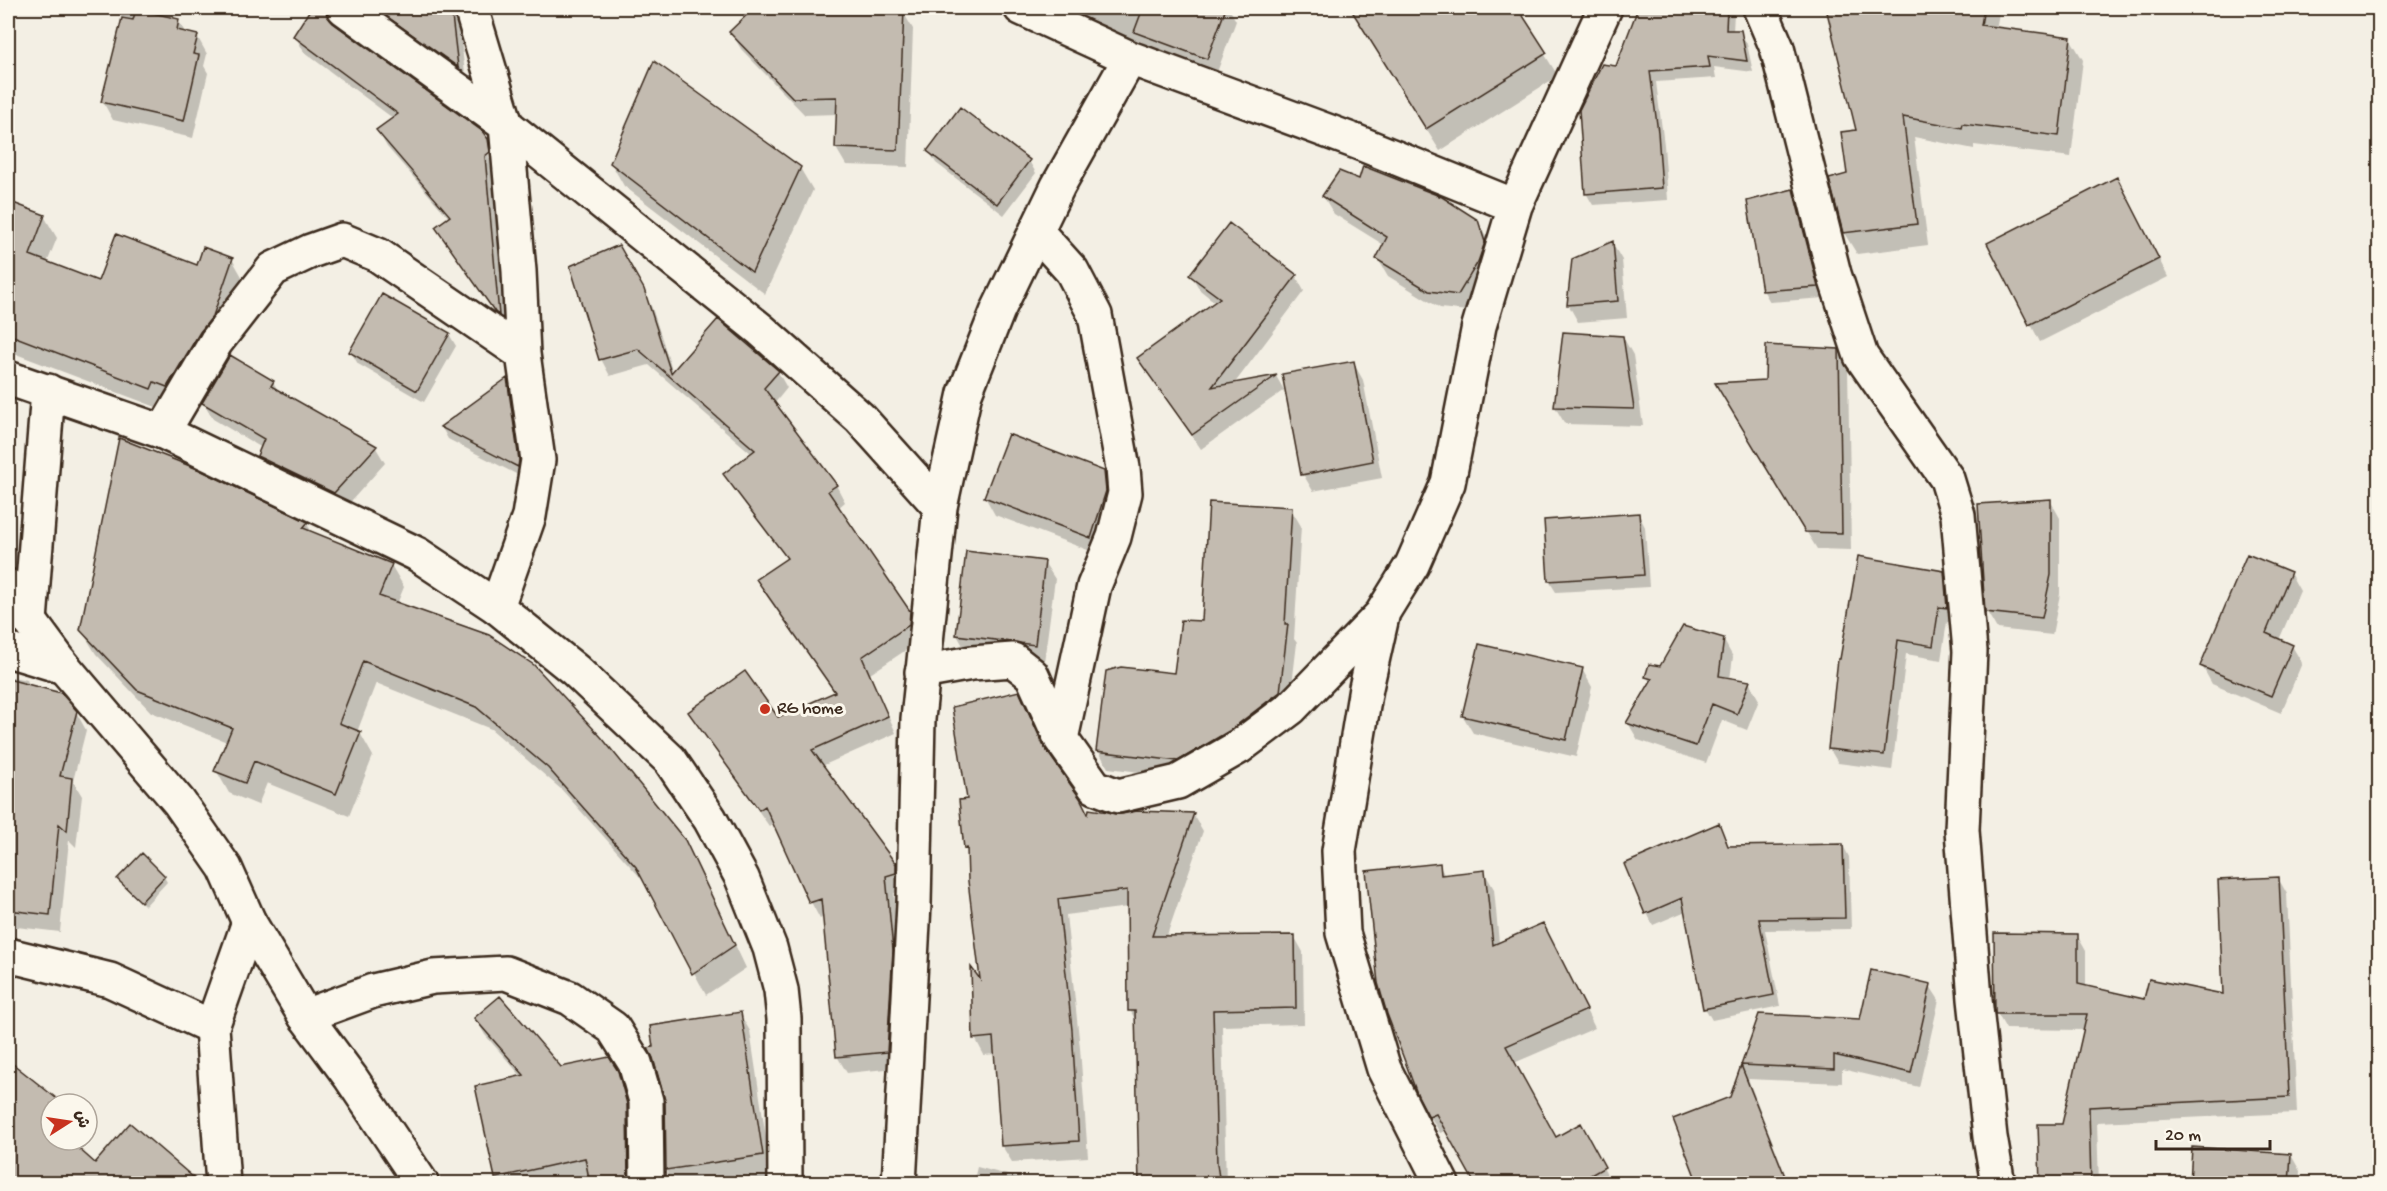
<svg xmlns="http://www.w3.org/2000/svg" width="2387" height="1191" font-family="'Gochi Hand','Playpen Sans Arabic',sans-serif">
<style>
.shadow{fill:#0003}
.building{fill:#c3bbb0;stroke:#3b2a1e;stroke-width:1.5}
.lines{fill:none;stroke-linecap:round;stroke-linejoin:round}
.street-casing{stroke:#3b2a1e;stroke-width:38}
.secondary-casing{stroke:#3b2a1e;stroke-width:38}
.primary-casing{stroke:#3b2a1e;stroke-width:38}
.street{stroke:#fbf7ec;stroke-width:33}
.secondary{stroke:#fbf7ec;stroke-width:33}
.primary{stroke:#fbf7ec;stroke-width:33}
.poi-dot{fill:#c8321e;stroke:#fbf7ec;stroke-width:2}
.labels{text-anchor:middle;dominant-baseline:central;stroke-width:6;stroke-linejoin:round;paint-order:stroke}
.poi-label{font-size:18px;fill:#3b2a1e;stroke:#fbf7ec;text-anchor:start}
</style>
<rect width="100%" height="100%" fill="#f3efe4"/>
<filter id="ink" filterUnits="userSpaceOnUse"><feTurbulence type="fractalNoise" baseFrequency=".0167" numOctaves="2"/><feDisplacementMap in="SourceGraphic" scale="12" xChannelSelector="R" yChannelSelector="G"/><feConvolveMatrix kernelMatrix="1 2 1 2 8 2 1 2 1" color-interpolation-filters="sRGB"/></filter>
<g filter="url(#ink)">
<path class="shadow" d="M 123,8 L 176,8 L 174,19 L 178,20 L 186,34 L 197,36 L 207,54 L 204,66 L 208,73 L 193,138 L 113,120 L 103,102 Z
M 313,8 L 344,8 L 337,14 L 334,24 L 487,140 L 490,144 L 487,144 L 489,159 L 492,159 L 491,146 L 497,156 L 498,168 L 493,172 L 507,329 L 437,228 L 450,219 L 387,147 L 378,131 L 394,119 L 304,52 L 295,36 Z
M 363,8 L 457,8 L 466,81 Z
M 756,8 L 817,8 L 903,12 L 913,29 L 908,167 L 846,165 L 836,148 L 838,114 L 805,115 L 741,49 L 731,32 Z
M 1049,8 L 1229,8 L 1236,21 L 1216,75 L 1145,48 L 1142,42 Z
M 1350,8 L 1516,8 L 1558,76 L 1440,151 Z
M 1640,8 L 1731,8 L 1734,13 L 1733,32 L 1740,32 L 1747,44 L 1753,72 L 1714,67 L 1716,78 L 1656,82 L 1664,145 L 1668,200 L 1593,205 L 1586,193 L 1617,67 Z
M 1827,8 L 2000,8 L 1996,29 L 2070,38 L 2083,60 L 2071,157 L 1974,145 L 1974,149 L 1914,137 L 1928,245 L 1857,254 L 1844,233 L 1848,175 L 1858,131 Z
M 961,109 L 1029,161 L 1036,173 L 1004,215 L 936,163 L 929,151 Z
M 611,163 L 800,168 L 813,190 L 765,294 L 624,186 Z
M 1792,190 L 1799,202 L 1824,298 L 1770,302 L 1763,290 Z
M 1323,196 L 1477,221 L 1487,239 L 1494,261 L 1468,311 L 1440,308 L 1388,276 L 1378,259 L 1384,245 L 1334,214 Z
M 2127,196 L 2168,277 L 2040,342 L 1989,243 Z
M 8,201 L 44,216 L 57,238 L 47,263 L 99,283 L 232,259 L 245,282 L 164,410 L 8,351 Z
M 1612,243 L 1622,260 L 1627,318 L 1578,322 L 1568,304 Z
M 628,263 L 652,308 L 673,373 L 778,372 L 787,388 L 774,404 L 836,485 L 845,502 L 838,508 L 919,629 L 918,642 L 870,674 L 896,733 L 822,766 L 895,865 L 905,882 L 905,889 L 894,893 L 901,967 L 896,1068 L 847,1073 L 837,1056 L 824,917 L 820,919 L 811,902 L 774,822 L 769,826 L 690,713 L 778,719 L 835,693 L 768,595 L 787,559 L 735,491 L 725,474 L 752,454 L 649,365 L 610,376 L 601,359 Z
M 1191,275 L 1296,276 L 1304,291 L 1234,384 L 1276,376 L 1284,390 L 1201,449 L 1139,358 L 1216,303 L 1200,290 Z
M 1565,333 L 1623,337 L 1633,355 L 1643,426 L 1565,424 L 1555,407 Z
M 449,334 L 456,346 L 424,402 L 358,364 L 351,352 Z
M 1838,351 L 1848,368 L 1851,550 L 1817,549 L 1727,401 L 1767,381 Z
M 1353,362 L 1363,380 L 1382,478 L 1313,491 L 1303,474 Z
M 507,380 L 513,391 L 524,478 L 448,439 L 442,428 Z
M 273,382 L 279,392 L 376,448 L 385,463 L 344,509 L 268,472 L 258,456 L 262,448 L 213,419 L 204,403 Z
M 199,472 L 307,524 L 313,534 L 391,565 L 404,587 L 397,604 L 683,841 L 697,864 L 746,968 L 706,995 L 648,886 L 562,790 L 491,729 L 376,683 L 357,732 L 360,733 L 373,756 L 349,816 L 267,783 L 258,805 L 229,793 L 216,770 L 227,742 L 151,712 L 96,654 L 82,631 Z
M 1103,472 L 1114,490 L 1101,555 L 995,515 L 985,497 Z
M 2050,500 L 2060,518 L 2060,594 L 2052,635 L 1997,629 L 1987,612 Z
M 1291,509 L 1301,526 L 1294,639 L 1297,643 L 1289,710 L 1188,778 L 1108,768 L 1098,750 L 1175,675 L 1204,622 Z
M 1639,515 L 1645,527 L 1649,587 L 1556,592 L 1549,581 Z
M 967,552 L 1044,562 L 1055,579 L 1044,662 L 967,653 L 957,635 Z
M 1943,573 L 1952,588 L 1955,622 L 1947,622 L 1941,660 L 1906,654 L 1892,770 L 1838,763 L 1829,748 L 1840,661 Z
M 2290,573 L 2300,591 L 2279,640 L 2292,646 L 2302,663 L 2281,713 L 2212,684 L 2202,666 Z
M 1723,639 L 1733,657 L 1730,679 L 1749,682 L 1759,700 L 1747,730 L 1722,720 L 1706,763 L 1638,740 L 1628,723 L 1651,684 L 1647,676 L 1661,667 Z
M 1582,669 L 1592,687 L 1576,757 L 1473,733 L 1463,716 Z
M 8,676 L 27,680 L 30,687 L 76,712 L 86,730 L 73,781 L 82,796 L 76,847 L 69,840 L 60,932 L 8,926 Z
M 1018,693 L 1049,756 L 1090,818 L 1193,814 L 1203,831 L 1166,938 L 1294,936 L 1303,952 L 1304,1024 L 1222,1026 L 1226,1184 L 1147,1184 L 1137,1023 L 1130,1010 L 1128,907 L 1066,915 L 1080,1048 L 1088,1157 L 1012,1162 L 1002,1146 L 995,1054 L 984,1055 L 975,1038 L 982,984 L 969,854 L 966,849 L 960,801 L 969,801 Z
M 1718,825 L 1729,847 L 1843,845 L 1849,857 L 1851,929 L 1765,930 L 1780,1006 L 1712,1020 L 1705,1008 L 1686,911 L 1653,925 L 1647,913 Z
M 1439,865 L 1445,876 L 1484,872 L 1494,889 L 1499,943 L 1552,942 L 1595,1028 L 1514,1063 L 1556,1139 L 1580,1126 L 1612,1184 L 1476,1184 L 1447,1130 L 1440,1133 L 1430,1116 Z
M 164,877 L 167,882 L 145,906 L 125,884 Z
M 2278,878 L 2287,894 L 2297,1113 L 2097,1122 L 2099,1184 L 2041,1184 L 2063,1125 L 2085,1030 L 2006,1029 L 1997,1013 L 2077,935 L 2086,951 L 2086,987 L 2145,1001 L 2225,996 Z
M 1930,986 L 1939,1000 L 1919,1087 L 1842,1069 L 1842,1083 L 1748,1079 L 1789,1184 L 1700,1184 L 1760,1016 L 1861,1021 Z
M 740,1014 L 750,1031 L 773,1184 L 667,1184 L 666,1101 Z
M 476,1019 L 561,1069 L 616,1072 L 627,1089 L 636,1122 L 637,1184 L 591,1184 L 590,1176 L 555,1184 L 500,1184 L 496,1178 L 522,1077 L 485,1035 Z
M 8,1061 L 60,1104 L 51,1104 L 51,1140 L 66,1140 L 95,1165 L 199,1184 L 8,1184 Z
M 2291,1155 L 2300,1171 L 2299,1184 L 2191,1184 Z
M 977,1167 L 1042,1184 L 973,1184 Z"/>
<path class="building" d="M 311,8 L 326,8 L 327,16 L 333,23 L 482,131 L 488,139 L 490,152 L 485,156 L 499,315 L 495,312 L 435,227 L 450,216 L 376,130 L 398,114 L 293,36 Z
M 375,8 L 451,8 L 458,67 Z
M 754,8 L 904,10 L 898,150 L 835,148 L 837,97 L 793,98 L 729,32 Z
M 1143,8 L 1226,8 L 1207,59 L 1134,32 Z
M 1350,8 L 1518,8 L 1547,53 L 1426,129 Z
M 1638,8 L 1727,8 L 1726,30 L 1741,30 L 1747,61 L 1708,56 L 1710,67 L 1650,71 L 1658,132 L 1662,188 L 1585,194 L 1579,110 L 1602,64 L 1616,66 Z
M 1826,8 L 1984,8 L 1981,25 L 2071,37 L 2059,136 L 1963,124 L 1962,128 L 1903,117 L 1917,224 L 1843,233 L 1829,179 L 1847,174 L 1841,132 L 1856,130 Z
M 136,9 L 179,19 L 177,30 L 198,35 L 193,54 L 199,55 L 184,121 L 101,102 L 122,18 L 133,20 Z
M 654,61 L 801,167 L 752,272 L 610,163 Z
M 960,107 L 1030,160 L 997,204 L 927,151 Z
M 1363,166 L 1442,197 L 1478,220 L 1485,242 L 1478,262 L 1458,295 L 1429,291 L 1376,259 L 1387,237 L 1322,196 L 1339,171 L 1359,179 Z
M 2117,177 L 2159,259 L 2029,325 L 1987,243 Z
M 1793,189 L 1818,287 L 1762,291 L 1747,201 Z
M 8,201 L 45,215 L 30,255 L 98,281 L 116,234 L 197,265 L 203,247 L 233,258 L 213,316 L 200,332 L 167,387 L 154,382 L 151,389 L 8,334 Z
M 1229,223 L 1297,275 L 1212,387 L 1277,375 L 1192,435 L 1137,358 L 1220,298 L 1189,275 Z
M 1613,241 L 1618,301 L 1567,305 L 1572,259 Z
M 619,245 L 644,289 L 671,373 L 718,319 L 779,371 L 764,388 L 837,485 L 828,491 L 910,611 L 909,625 L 862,657 L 888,716 L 812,750 L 896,864 L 896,873 L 886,876 L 893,950 L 887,1052 L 836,1057 L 821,899 L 809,903 L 765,806 L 759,810 L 688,712 L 745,671 L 778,717 L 835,692 L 756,579 L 787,558 L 723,474 L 755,450 L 638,349 L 599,360 L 570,266 Z
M 382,294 L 450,333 L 417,391 L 349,352 Z
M 1563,332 L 1623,336 L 1634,409 L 1554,407 Z
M 1766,345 L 1839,349 L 1842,533 L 1805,532 L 1715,383 L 1765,380 Z
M 230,355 L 274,381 L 271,386 L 377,446 L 334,493 L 257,456 L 264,439 L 202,403 Z
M 1354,361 L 1373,461 L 1301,475 L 1282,374 Z
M 507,378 L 519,460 L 518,467 L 440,427 Z
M 1008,434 L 1104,471 L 1106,491 L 1091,538 L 984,497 Z
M 119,438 L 200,470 L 308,522 L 303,528 L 392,564 L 379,596 L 489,635 L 534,665 L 602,738 L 685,840 L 735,945 L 692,974 L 636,867 L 548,768 L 476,707 L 363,661 L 339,723 L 361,732 L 336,794 L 254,761 L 245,783 L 214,771 L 232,728 L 137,690 L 80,630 Z
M 2051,499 L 2051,575 L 2042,618 L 1985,612 L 1978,504 Z
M 1209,502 L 1292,507 L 1285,624 L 1288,624 L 1280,692 L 1229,731 L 1178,761 L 1096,751 L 1106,671 L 1121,667 L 1174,673 L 1181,620 L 1202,621 Z
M 1639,513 L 1644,575 L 1548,581 L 1544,520 Z
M 966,551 L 1045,561 L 1035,645 L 956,635 Z
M 2247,554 L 2291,572 L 2266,633 L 2293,645 L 2271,696 L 2200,666 Z
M 1858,556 L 1944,571 L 1947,608 L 1939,607 L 1933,646 L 1898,640 L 1884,755 L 1828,749 L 1838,659 L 1840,659 Z
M 1683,626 L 1724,638 L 1719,676 L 1750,681 L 1737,714 L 1712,704 L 1696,746 L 1626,723 L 1652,679 L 1645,677 L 1649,664 L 1660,666 Z
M 1479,644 L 1583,668 L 1566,740 L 1462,716 Z
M 8,679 L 61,693 L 77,711 L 60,776 L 72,778 L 67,831 L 59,824 L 50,915 L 8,910 Z
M 1019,691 L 1044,747 L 1080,798 L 1088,814 L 1089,809 L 1122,814 L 1137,811 L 1194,813 L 1152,936 L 1295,935 L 1296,1008 L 1213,1010 L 1217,1164 L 1220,1184 L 1139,1184 L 1135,1011 L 1128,1011 L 1127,890 L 1058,899 L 1072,1030 L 1079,1141 L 1001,1146 L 993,1037 L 973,1039 L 971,967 L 980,979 L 968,881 L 967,848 L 964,849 L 959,800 L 967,799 L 952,707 Z
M 1719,823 L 1728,846 L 1843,844 L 1845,918 L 1759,919 L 1774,995 L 1703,1009 L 1682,898 L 1645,914 L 1624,864 Z
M 142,853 L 165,876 L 141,902 L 117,879 Z
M 1440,863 L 1441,875 L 1485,870 L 1493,945 L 1543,923 L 1587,1010 L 1506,1046 L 1556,1137 L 1581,1123 L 1605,1167 L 1575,1184 L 1475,1184 L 1436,1114 L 1429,1117 L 1418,1096 L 1387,1014 L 1378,983 L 1366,871 Z
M 2279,877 L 2289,1097 L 2089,1107 L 2091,1184 L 2040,1184 L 2038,1124 L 2062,1124 L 2087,1014 L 1995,1014 L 1994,933 L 2078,934 L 2078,984 L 2144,999 L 2149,979 L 2223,994 L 2218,880 Z
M 1871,970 L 1931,984 L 1911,1073 L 1834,1055 L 1834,1069 L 1741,1065 L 1788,1184 L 1698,1184 L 1673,1119 L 1730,1097 L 1759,1014 L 1860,1019 Z
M 500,996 L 561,1067 L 609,1057 L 618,1071 L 627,1104 L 628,1184 L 590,1184 L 585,1158 L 495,1178 L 475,1086 L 524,1075 L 474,1018 Z
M 741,1012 L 763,1155 L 666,1170 L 665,1100 L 653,1058 L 648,1048 L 653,1047 L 650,1026 Z
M 8,1060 L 61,1102 L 51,1104 L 51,1115 L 46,1121 L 51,1125 L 51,1140 L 69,1140 L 95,1163 L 130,1123 L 201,1184 L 8,1184 Z
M 2192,1147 L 2291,1154 L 2289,1184 L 2190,1184 Z"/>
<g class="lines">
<g class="street-casing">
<path id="street" d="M 471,8 L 506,125 L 761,330 L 860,418 L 940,507
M 1021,8 L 1130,58 L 1357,142 L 1515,206 L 1605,8
M 1760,8 L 1777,48 L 1834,274 L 1861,356 L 1947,479 L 1958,515 L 1970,651 L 1962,830 L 1975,999 L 1990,1137 L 1998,1184
M 1036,231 L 1072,271 L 1095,315 L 1123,468 L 1125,493 L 1114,537 L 1094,586 L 1061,739
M 163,432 L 216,342 L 273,269 L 311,251 L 342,240 L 378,255 L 523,354 L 519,271 L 506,125 L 344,8
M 497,607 L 529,516 L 538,460 L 523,354
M 30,621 L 48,391
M 8,650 L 64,667
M 922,672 L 972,663 L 1013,660 L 1032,675 L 1061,739 L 1095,787 L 1118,796 L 1178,782 L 1239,747 L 1291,708 L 1383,613
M 8,955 L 110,980 L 212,1027
M 305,1016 L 373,991 L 433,977 L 506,973 L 570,998 L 613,1028 L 635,1063 L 646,1101 L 647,1184
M 899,1184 L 914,904 L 918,719 L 940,507 L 965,393 L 998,310 L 1058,186 L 1130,58
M 1442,1184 L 1384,1069 L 1343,933 L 1339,851 L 1366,688 L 1383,612 L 1412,565 L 1448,483 L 1479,326 L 1515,206"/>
</g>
<g class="secondary-casing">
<path id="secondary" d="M 8,378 L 163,432 L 417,554 L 497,607 L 575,670 L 670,760 L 710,819 L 742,878 L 770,948 L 781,990 L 784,1019 L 785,1184
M 223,1184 L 212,1027 L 249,922"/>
</g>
<g class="primary-casing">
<path id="primary" d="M 8,586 L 30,621 L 64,667 L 179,802 L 225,868 L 249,922 L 305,1016 L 351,1078 L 422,1184"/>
</g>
<use href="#street" class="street"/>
<use href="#secondary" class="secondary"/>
<use href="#primary" class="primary"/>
</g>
</g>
<circle class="poi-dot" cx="765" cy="709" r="6"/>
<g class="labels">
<g class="poi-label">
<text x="777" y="709">RG home</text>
</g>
</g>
<rect width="2387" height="1191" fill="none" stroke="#fbf7ec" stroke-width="30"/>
<rect x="15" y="15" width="2357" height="1161" fill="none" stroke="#3b2a1e" stroke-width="2" filter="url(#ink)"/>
<g transform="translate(69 1122) rotate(78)"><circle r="28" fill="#fbf7ec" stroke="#aea59a" stroke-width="1.5"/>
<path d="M0-4.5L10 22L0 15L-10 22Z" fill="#c8321e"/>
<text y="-9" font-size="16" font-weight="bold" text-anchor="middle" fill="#3b2a1e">ش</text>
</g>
<path d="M2156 1140v9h114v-9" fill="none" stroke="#3b2a1e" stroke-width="3"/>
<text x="2165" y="1140" font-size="18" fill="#3b2a1e" stroke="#fbf7ec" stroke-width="4.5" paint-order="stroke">20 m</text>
</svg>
